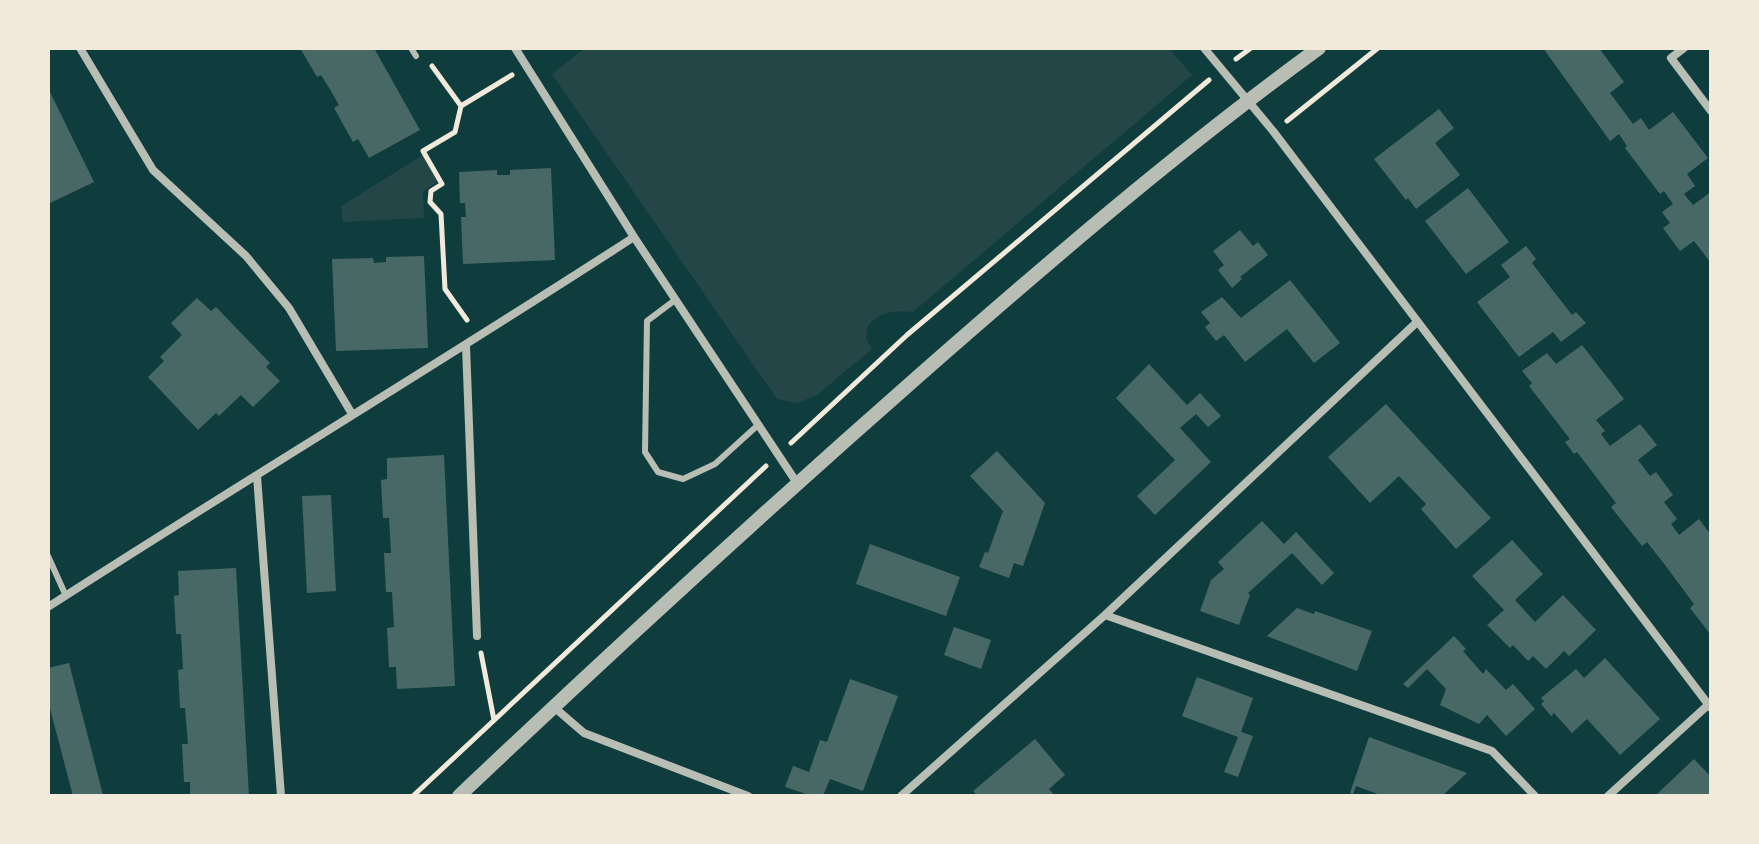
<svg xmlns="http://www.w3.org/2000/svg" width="1759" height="844" font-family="'Zilla Slab',serif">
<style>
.green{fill:#244646}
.building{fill:#486865}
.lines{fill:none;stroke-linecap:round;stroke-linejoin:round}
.path{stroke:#f1e9da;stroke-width:5}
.service{stroke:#b8beb3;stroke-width:6}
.minor{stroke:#b8beb3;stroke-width:8}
.tertiary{stroke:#b8beb3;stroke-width:14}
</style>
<rect width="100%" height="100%" fill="#0f3d3e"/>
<path class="green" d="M 585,48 L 1169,48 L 1192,75 L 913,312 C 895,310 881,312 868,325 L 866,338 L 872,349 L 817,395 L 797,403 L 777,399 L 552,74 Z
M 423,155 L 439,181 L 423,191 L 424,218 L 343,222 L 341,206 Z"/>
<path class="building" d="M 300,48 L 374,48 L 420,130 L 369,158 L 358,139 L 353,142 L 334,108 L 339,105 L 331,91 L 321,75 L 317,77 Z
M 1543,48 L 1599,48 L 1624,82 L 1610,93 L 1633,124 L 1641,118 L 1649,130 L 1673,112 L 1708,158 L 1687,174 L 1695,186 L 1684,194 L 1693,205 L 1711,192 L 1711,263 L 1694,241 L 1680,251 L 1663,228 L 1670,223 L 1662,212 L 1673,204 L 1664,191 L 1660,194 L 1625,148 L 1627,146 L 1619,134 L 1610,141 Z
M 48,88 L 94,182 L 48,204 Z
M 1439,109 L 1454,128 L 1435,143 L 1460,175 L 1416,209 L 1408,198 L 1406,200 L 1374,159 Z
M 551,168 L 555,260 L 463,264 L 461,217 L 466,217 L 465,203 L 460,203 L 459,172 L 497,170 L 497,175 L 510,175 L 510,170 Z
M 1468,188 L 1509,242 L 1466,274 L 1425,221 Z
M 1240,230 L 1253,246 L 1258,242 L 1268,255 L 1240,277 L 1242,279 L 1232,288 L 1218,270 L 1224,265 L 1213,251 Z
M 1526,246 L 1536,259 L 1532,263 L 1551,288 L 1572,315 L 1576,312 L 1586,323 L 1561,342 L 1553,332 L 1519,357 L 1477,302 L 1510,277 L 1501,265 Z
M 424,256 L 428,348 L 336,351 L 332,259 L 373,258 L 374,263 L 386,262 L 386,257 Z
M 1290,280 L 1340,343 L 1314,363 L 1287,329 L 1245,362 L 1224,335 L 1216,341 L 1205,327 L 1210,323 L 1201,312 L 1222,297 L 1241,318 Z
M 197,298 L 211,311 L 216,307 L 270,363 L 266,367 L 280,381 L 253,407 L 241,395 L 219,416 L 216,413 L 198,430 L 148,377 L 164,361 L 160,357 L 182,335 L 171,323 Z
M 1582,345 L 1624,399 L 1596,420 L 1605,431 L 1601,434 L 1610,446 L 1640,424 L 1657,445 L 1638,460 L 1650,476 L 1656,472 L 1673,495 L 1664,502 L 1677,519 L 1671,524 L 1679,535 L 1699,519 L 1711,535 L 1711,635 L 1690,608 L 1694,604 L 1665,565 L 1647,542 L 1642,546 L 1611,507 L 1616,503 L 1577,452 L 1574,454 L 1565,442 L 1570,439 L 1529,386 L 1532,383 L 1522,371 L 1547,353 L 1556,364 Z
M 1149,364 L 1187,405 L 1200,393 L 1221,416 L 1208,427 L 1196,414 L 1180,428 L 1211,462 L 1155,515 L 1137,496 L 1175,460 L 1116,398 Z
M 1386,404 L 1491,518 L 1456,549 L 1421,509 L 1426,504 L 1399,476 L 1370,503 L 1328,457 Z
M 997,451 L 1045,503 L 1023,566 L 1014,563 L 1009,578 L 979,567 L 985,552 L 988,553 L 1003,511 L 970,476 Z
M 444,455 L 455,686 L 397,689 L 396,667 L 389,667 L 387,628 L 394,627 L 392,592 L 386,592 L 384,553 L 391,553 L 389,518 L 383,518 L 381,480 L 387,479 L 387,458 Z
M 331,495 L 336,591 L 307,593 L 302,496 Z
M 1262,521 L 1284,544 L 1296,532 L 1334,573 L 1322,585 L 1292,553 L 1248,593 L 1250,595 L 1239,625 L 1200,611 L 1211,580 L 1224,569 L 1218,562 Z
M 1512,540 L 1543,574 L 1515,600 L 1535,622 L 1563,595 L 1596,630 L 1569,656 L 1564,651 L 1546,669 L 1533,656 L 1528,661 L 1513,645 L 1510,648 L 1487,625 L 1504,610 L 1472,576 Z
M 870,544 L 960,577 L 946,616 L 856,584 Z
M 236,568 L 249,796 L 190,796 L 190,782 L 184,782 L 182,744 L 188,744 L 185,708 L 180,708 L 178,670 L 183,669 L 181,634 L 176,634 L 174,596 L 179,595 L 178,571 Z
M 1297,608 L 1314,614 L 1315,611 L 1372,631 L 1357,671 L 1267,636 Z
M 954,627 L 991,640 L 981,669 L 944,655 Z
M 1454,636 L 1466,649 L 1463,651 L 1483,674 L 1486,669 L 1506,690 L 1513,684 L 1535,709 L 1506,736 L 1487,715 L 1479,724 L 1440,705 L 1446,689 L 1427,669 L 1408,688 L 1403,684 Z
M 1605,658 L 1660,719 L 1620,755 L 1587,719 L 1572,733 L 1554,713 L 1551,716 L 1541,704 L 1544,701 L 1541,698 L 1576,669 L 1584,678 Z
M 69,663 L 103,795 L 100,796 L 73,796 L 48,701 L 48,668 Z
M 1197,677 L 1253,698 L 1241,732 L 1253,736 L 1238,777 L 1224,772 L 1238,737 L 1182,716 Z
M 850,679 L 898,696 L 863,791 L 830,779 L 823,796 L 812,796 L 785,787 L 793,766 L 809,772 L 820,740 L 827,742 Z
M 1369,737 L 1467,773 L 1442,796 L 1383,796 L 1356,786 L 1353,794 L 1350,793 Z
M 1035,739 L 1065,775 L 1049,789 L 1055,796 L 978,796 L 973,791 Z
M 1694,759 L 1711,777 L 1711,796 L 1655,796 Z"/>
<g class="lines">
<path class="path" d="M 1236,59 L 1251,48
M 432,66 L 461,106 L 512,75
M 461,106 L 455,132 L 423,151 L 442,184 L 431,191 L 430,202 L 441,214 L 445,289 L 467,320
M 1287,121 L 1378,48
M 791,443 L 907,335 L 1209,80
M 481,653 L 494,720
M 413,796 L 766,466"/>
<path class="service" d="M 411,48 L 416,56
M 675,300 L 647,321 L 645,452 L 658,472 L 683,479 L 715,464 L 758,425
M 48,556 L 66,596"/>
<path class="minor" d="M 80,48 L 153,170 L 246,256 L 289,308 L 352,414
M 515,48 L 634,237 L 797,483
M 1204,48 L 1273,131 L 1711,708
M 1684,48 L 1671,58 L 1711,111
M 466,346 L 477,636
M 257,476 L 281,796
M 48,607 C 242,482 440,363 634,237
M 1105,615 L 1492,751 L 1535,796
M 555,708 L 584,733 L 748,796
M 901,796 L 1105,615 L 1417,322
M 1608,796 L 1708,705"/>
<path class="tertiary" d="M 459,796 C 611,652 765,511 922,373 C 1051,260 1181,148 1319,48"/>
</g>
<rect width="1759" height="844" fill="none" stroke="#f1e9da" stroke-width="100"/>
</svg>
